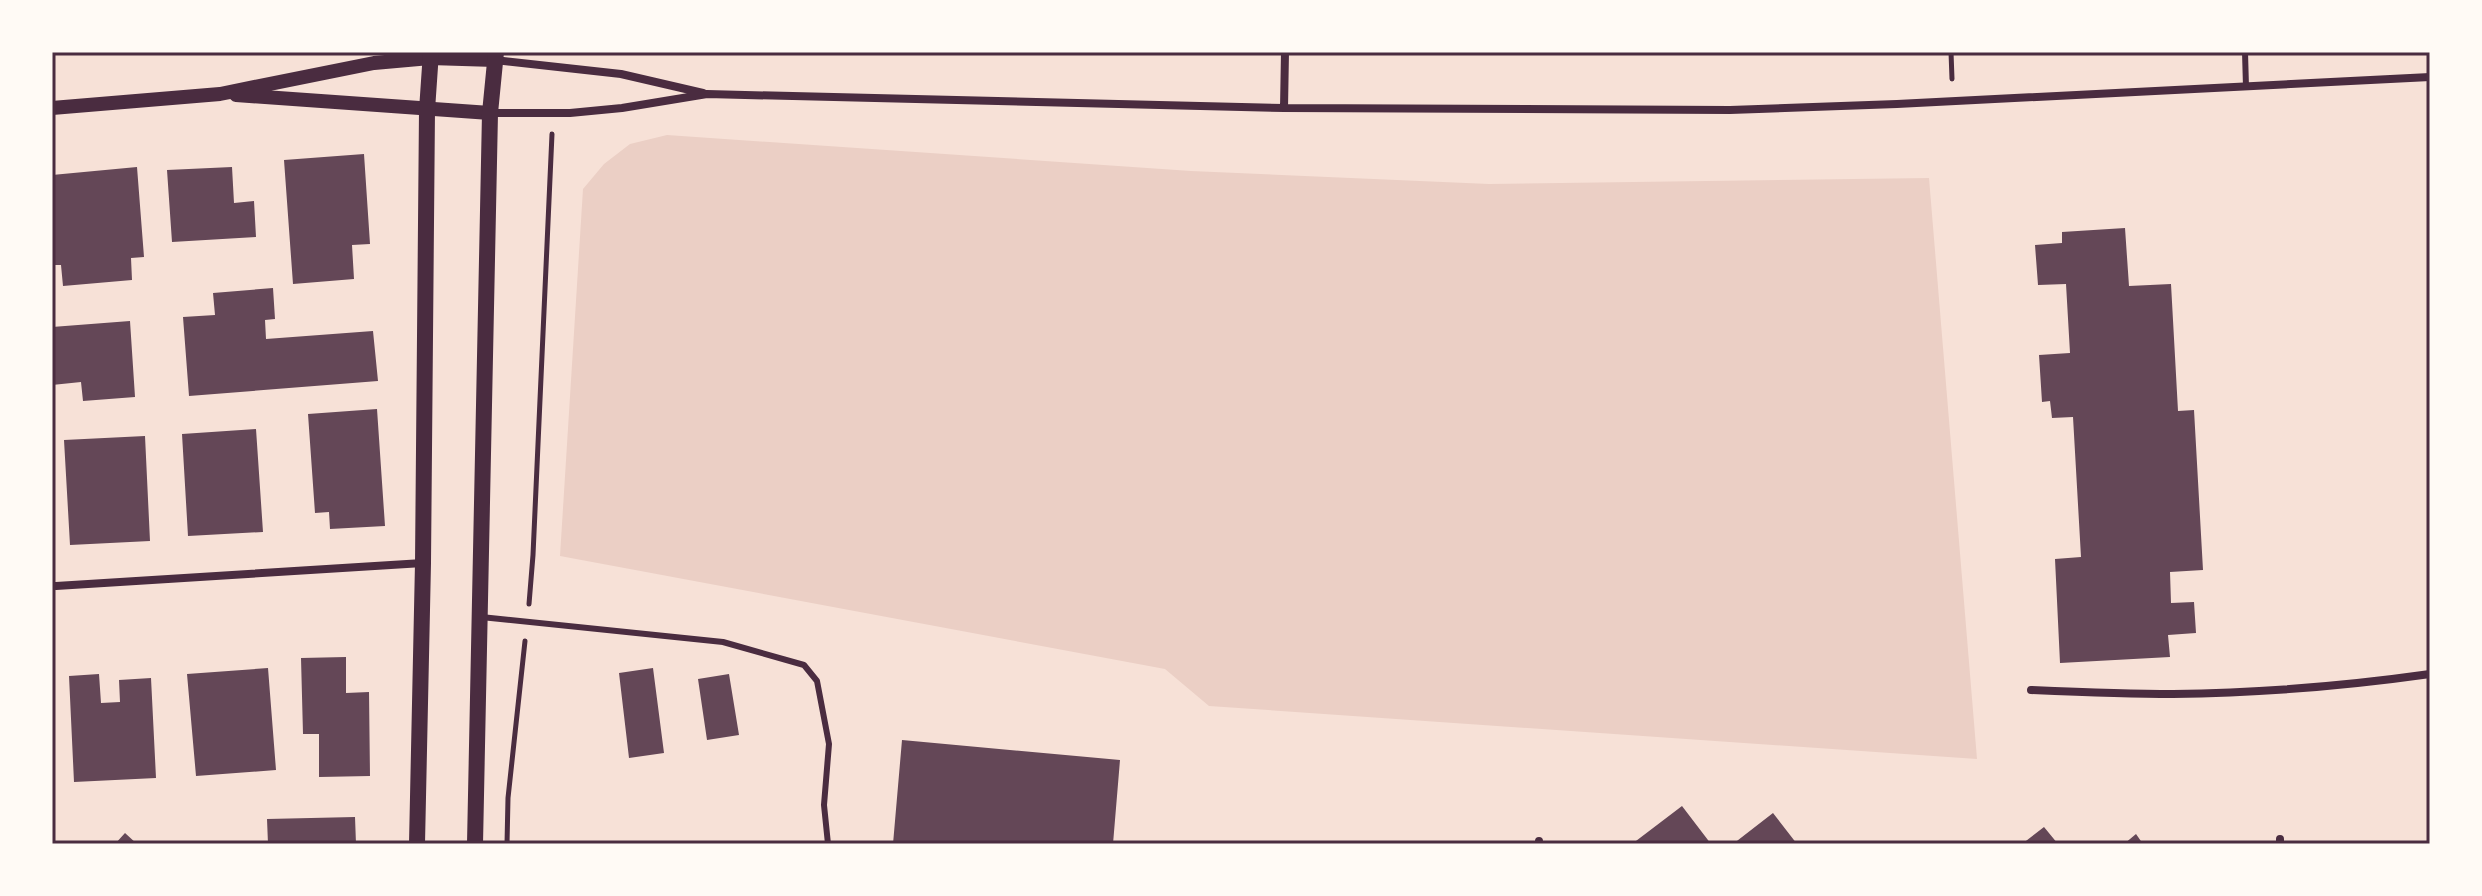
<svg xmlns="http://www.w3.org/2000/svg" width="2482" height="896" font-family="Overpass,sans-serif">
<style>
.green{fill:#ebcfc5}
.building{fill:#644757}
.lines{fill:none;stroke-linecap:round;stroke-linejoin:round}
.path{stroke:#4a2c40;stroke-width:5}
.service{stroke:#4a2c40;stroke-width:6}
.minor{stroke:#4a2c40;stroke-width:8}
.tertiary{stroke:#4a2c40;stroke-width:14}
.secondary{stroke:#4a2c40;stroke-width:16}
.neatline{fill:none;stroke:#4a2c40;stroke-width:3}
</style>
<rect width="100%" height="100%" fill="#f7e1d7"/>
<path class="green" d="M 667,135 L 1191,171 L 1489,184 L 1929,178 L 1977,759 L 1209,706 L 1165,669 L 560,556 L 583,189 L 604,164 L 630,144 Z"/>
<path class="building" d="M 364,154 L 370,244 L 352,245 L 354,279 L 293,284 L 284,160 Z
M 137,167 L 144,257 L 131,258 L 132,280 L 63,286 L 61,265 L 52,265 L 52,175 Z
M 232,167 L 234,203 L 254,201 L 256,237 L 172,242 L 167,170 Z
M 2125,228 L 2129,286 L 2171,284 L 2178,411 L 2194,410 L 2203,570 L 2170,572 L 2171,603 L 2194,602 L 2196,633 L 2168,635 L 2170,657 L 2060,663 L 2055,559 L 2081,557 L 2073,417 L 2052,418 L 2050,401 L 2042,402 L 2039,355 L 2070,353 L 2066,284 L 2038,285 L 2035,245 L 2062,243 L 2062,232 Z
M 273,288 L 275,319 L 265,320 L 266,339 L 373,331 L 378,381 L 189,396 L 183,317 L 215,315 L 213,293 Z
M 130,321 L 135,397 L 83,401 L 81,382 L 52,385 L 52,327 Z
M 377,409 L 385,526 L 330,529 L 329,512 L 315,513 L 308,414 Z
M 256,429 L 263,532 L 188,536 L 182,434 Z
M 145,436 L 150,541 L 70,545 L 64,440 Z
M 346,657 L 346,693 L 369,692 L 370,776 L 319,777 L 319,734 L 303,734 L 301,658 Z
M 268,668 L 276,770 L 196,776 L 187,674 Z
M 653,668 L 664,753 L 629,758 L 619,673 Z
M 99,674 L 101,703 L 120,702 L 119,680 L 151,678 L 156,778 L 74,782 L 69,676 Z
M 729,674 L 739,735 L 707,740 L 698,679 Z
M 902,740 L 1120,760 L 1113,844 L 893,844 Z
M 1682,806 L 1711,844 L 1632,844 Z
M 1773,813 L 1797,844 L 1733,844 Z
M 355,817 L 356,844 L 268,844 L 267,819 Z
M 2044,827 L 2058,844 L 2022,844 Z
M 125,833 L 137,844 L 115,844 Z
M 2136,834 L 2143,844 L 2124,844 Z"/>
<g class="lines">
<path class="path" d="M 1951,52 L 1952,79
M 529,604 L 533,555 L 552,134
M 507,844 L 508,798 L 525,641"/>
<path class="service" d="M 2245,52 L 2246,87
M 481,617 L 723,642 L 804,665 L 817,681 L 829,744 L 824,805 L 828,844"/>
<path class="minor" d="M 495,60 L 621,74 L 703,93
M 1284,108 L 1285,52
M 490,113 L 570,113 L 622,108 L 707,94 L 1284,108 L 1730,110 L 1897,104 L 2430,77
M 56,586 L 423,563
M 2031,690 C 2078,692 2126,694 2173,694 C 2259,693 2345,686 2430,674
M 1539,841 L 1539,844
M 2280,844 L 2280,839"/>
<path class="tertiary" d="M 236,95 L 490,113
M 52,108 L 220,94 L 374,63 L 430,58 L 495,60"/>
<path class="secondary" d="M 417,844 L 423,563 L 427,110 L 431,52
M 475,844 L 490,113 L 496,52"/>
</g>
<rect width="2482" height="896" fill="none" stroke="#fffaf5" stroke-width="108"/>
<rect x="54" y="54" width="2374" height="788" class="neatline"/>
</svg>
